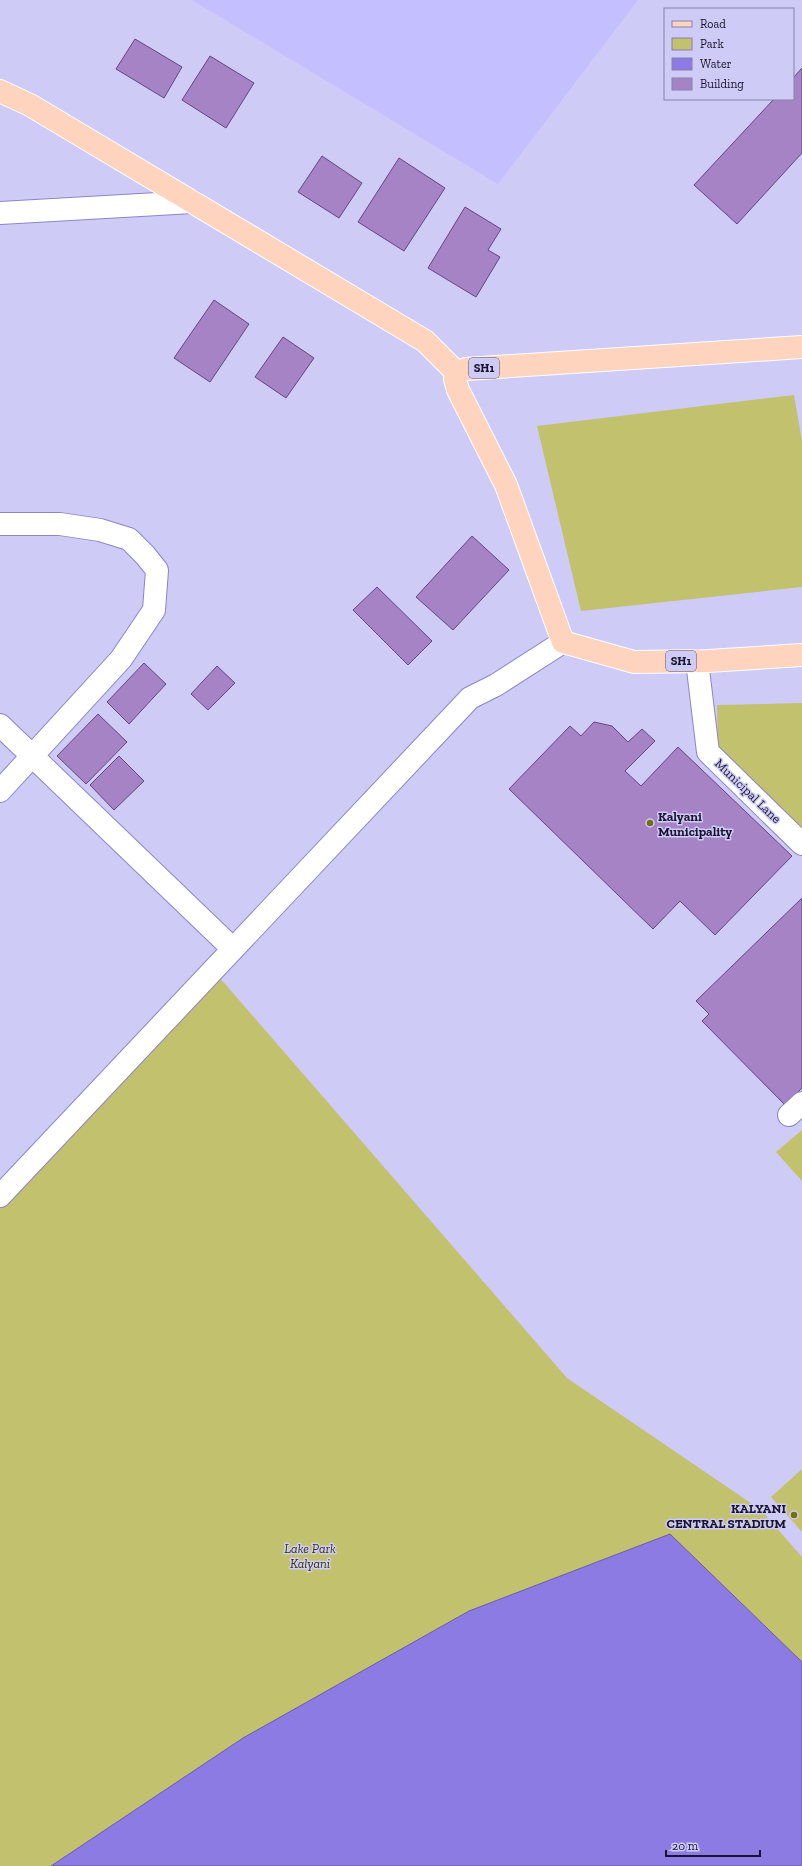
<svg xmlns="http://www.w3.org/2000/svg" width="802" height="1866" font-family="'Zilla Slab',serif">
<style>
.built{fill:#c4bffe}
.green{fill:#c2c16d}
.water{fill:#8b7be3;stroke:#685cad}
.building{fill:#a683c4;stroke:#664580}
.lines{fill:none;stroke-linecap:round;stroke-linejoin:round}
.street-casing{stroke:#8c85c8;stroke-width:24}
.secondary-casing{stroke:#8c85c8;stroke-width:24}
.primary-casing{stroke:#fff;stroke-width:24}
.street{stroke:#fff;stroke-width:22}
.secondary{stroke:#fff;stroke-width:22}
.primary{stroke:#fed4be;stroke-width:22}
.poi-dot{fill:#727012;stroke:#cfcbf7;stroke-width:1.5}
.labels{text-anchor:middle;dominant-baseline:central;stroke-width:3;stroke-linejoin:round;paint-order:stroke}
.shield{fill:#cfcbf7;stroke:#4f4b6a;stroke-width:1}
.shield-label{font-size:12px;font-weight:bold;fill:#18142e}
.street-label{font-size:13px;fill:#18142e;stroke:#cfcbf7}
.poi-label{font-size:13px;font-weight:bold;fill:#18142e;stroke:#cfcbf7;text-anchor:start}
.park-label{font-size:13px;font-style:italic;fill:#373600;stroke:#cfcbf7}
</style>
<rect width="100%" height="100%" fill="#cfcbf7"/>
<path class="built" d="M 192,0 L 638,0 L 498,184 Z"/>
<path class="green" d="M 794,395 L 802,441 L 802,587 L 581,611 L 537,426 Z
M 802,703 L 802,831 L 718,749 L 717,705 Z
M 213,970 L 567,1378 L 761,1510 L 802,1557 L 802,1866 L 0,1866 L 0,1195 Z
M 802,1130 L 802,1181 L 776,1152 Z
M 802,1469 L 802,1532 L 771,1497 Z"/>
<path class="water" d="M 670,1534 L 802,1662 L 802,1866 L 51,1866 L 243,1738 L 469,1611 Z"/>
<path class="building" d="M 135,39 L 182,67 L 164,98 L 116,69 Z
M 210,56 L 254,83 L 226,128 L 182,100 Z
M 802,68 L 802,153 L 737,224 L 694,185 L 774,99 L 793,99 L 793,78 Z
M 322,156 L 362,183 L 339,218 L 298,192 Z
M 399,158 L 445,188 L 404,251 L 358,222 Z
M 465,207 L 501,229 L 488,250 L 500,257 L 476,297 L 428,268 Z
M 214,300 L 249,324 L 210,382 L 174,358 Z
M 283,337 L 314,358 L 286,398 L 255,377 Z
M 472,536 L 509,570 L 453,630 L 416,597 Z
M 377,587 L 432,641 L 408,665 L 353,610 Z
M 144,663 L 166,684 L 129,724 L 107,702 Z
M 217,666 L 235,683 L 208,710 L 191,694 Z
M 98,714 L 127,742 L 86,784 L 57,756 Z
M 594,722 L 612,726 L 628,742 L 642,729 L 655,741 L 625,771 L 641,786 L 678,747 L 792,856 L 715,935 L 680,901 L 653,929 L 509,789 L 570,726 L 581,736 Z
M 119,756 L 144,781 L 114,810 L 90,785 Z
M 802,898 L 802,1088 L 785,1105 L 702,1021 L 709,1014 L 696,1001 Z"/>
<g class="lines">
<g class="street-casing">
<path id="street" d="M 0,524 L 60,524 L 100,530 L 129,539 L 145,555 L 157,570 L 154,610 L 121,659 L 0,791
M 697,661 L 708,752 L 802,844
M 0,725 L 233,949
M 789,1115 L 802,1103"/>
</g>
<g class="secondary-casing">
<path id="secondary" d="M 0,213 L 193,202
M 0,1196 L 470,698 L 496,685 L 563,642"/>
</g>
<g class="primary-casing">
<path id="primary" d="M 0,91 L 30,105 L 425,341 L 457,373
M 802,347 L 466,369 L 457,373 L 455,379 L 458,390 L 506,485 L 563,642 L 634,662 L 708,661 L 802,655"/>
</g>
<use href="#street" class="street"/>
<use href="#secondary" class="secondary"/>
<use href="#primary" class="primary"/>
</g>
<g class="poi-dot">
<circle cx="650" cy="823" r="4"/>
<circle cx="794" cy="1515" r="4"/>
</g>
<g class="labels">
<g class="shield">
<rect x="469" y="358" width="30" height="20" rx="3"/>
<rect x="666" y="651" width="30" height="20" rx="3"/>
</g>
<g class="shield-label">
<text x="484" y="368">SH1</text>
<text x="681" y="661">SH1</text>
</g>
<g class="street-label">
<text transform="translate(748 791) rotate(44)">Municipal Lane</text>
</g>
<g class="poi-label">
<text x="658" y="816">Kalyani<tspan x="658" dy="15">Municipality</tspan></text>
<text x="786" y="1508" text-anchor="end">KALYANI<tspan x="786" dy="15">CENTRAL STADIUM</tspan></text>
</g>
<g class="park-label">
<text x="310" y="1548">Lake Park<tspan x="310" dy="15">Kalyani</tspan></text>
</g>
</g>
<rect x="664" y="8" width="130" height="92" fill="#cfcbf7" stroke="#8682a7"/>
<rect x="672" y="21" width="20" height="6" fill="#fed4be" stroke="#8682a7"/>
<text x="700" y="28" font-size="12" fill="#18142e">Road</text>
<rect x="672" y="38" width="20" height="12" fill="#c2c16d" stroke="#8682a7"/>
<text x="700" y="48" font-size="12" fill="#18142e">Park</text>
<rect x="672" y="58" width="20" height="12" fill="#8b7be3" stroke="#8682a7"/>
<text x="700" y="68" font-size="12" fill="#18142e">Water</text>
<rect x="672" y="78" width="20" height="12" fill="#a683c4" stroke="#8682a7"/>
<text x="700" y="88" font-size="12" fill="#18142e">Building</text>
<path d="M666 1850v6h94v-6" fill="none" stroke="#18142e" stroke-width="2"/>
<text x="672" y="1850" font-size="12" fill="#18142e" stroke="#cfcbf7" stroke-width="3" paint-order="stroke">20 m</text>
</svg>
